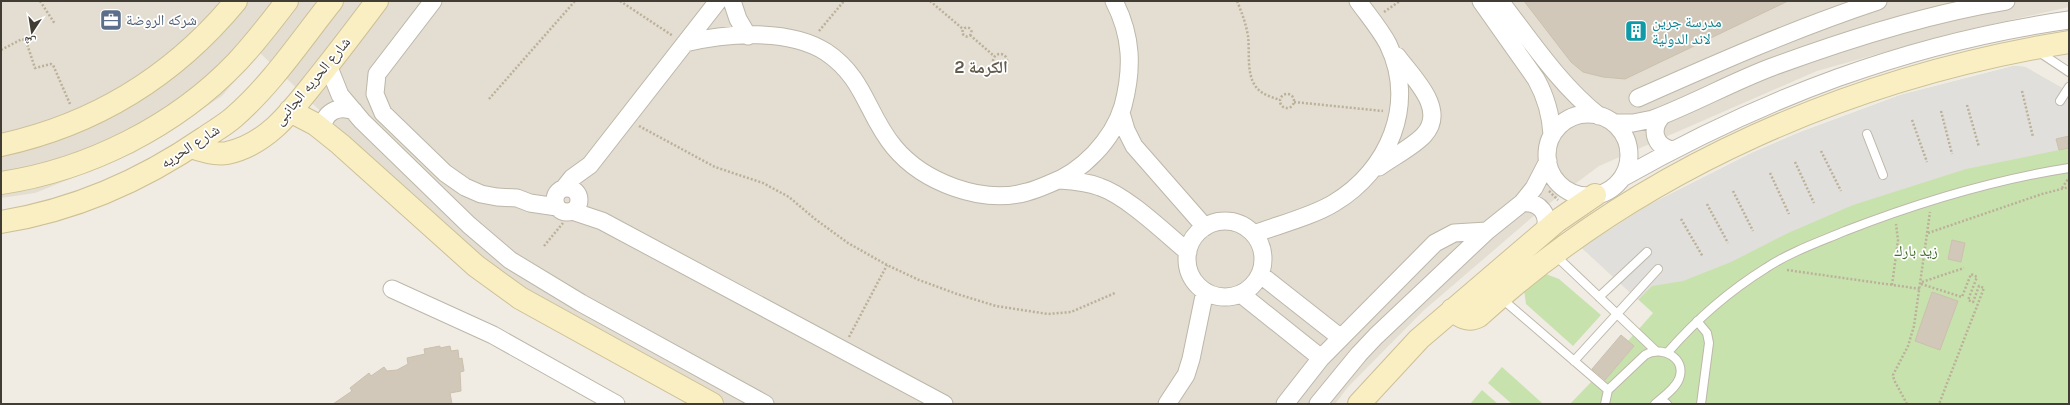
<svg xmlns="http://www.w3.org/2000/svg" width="2070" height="405" font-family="Karla,'Noto Naskh Arabic',sans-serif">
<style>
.residential{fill:#e3ded1}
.green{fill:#c8e2ae}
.parking{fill:#e1dfdb}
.building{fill:#d1c8b9;stroke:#cbc0ad}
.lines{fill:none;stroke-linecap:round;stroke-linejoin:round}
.lane-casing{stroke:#bdb7a9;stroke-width:10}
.street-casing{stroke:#bdb7a9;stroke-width:19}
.secondary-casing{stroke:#cdc096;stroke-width:24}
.path{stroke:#bbb099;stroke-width:2.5;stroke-dasharray:2 2;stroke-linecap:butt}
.lane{stroke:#fff;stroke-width:8}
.street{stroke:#fff;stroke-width:17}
.secondary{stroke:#faefc3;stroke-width:22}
.labels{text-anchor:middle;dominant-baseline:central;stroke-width:3.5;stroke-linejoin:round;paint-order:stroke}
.service-label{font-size:15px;fill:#4e5e75;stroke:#fff;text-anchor:start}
.culture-label{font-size:15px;fill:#0d838f;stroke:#fff;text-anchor:start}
.street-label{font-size:15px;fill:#413c34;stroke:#fff}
.park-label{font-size:15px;fill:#436e2c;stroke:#fff}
.quarter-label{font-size:17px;font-weight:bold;fill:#635b4c;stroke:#fff}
</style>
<rect width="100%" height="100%" fill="#f0ece3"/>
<path class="residential" d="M 1,1 L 2069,1 L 2069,7 L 1953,33 L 1817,71 L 1599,166 L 1543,208 L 1423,311 L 1348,387 L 1335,404 L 725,404 L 505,287 L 483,268 L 259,52 L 222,96 L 134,153 L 35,193 L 1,198 Z"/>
<path class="green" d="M 2014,66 L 2025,67 L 2069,92 L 2069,404 L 1570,404 L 1594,379 L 1604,381 L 1634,346 L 1628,341 L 1653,313 L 1582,248 L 1649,205 L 1752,153 L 1801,132 L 1901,95 Z
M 1546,274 L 1559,279 L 1601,315 L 1573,346 L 1526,304 L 1524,290 Z
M 1502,367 L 1542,403 L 1541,404 L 1512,404 L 1488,383 Z
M 1482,390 L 1498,404 L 1470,404 Z"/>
<path class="parking" d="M 2014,66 L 2025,67 L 2069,92 L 2069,148 L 1966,169 L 1853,205 L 1788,233 L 1731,262 L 1683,281 L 1652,286 L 1638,300 L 1582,248 L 1649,205 L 1752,153 L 1801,132 L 1901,95 Z"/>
<path class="building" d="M 1524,1 L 1788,1 L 1625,79 L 1603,77 L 1583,72 L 1571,62 Z
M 2069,136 L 2069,148 L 2059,150 L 2056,139 Z
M 1952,240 L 1965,243 L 1961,262 L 1948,259 Z
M 1932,292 L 1958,301 L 1940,350 L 1915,341 Z
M 1621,335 L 1634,346 L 1605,380 L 1592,369 Z
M 440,346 L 440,348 L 450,346 L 451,351 L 458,350 L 459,359 L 462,358 L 464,371 L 460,372 L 461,391 L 450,393 L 452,404 L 333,404 L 352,391 L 350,388 L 369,373 L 371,376 L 384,367 L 387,371 L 397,370 L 408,364 L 407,358 L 425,354 L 424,349 Z"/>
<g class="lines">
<g class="lane-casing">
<path id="lane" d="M 2039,52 L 2069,72
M 2060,101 L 2069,87
M 1867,134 L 1883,175
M 1555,255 L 1656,351
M 1599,297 L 1647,252
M 1501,298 L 1608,390
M 1697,321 L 1707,333 L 1709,343 L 1701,404
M 1668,352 C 1696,320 1729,291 1766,268 C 1790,252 1819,242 1845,231 C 1917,203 1992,180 2069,168
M 1574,361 L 1658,269
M 1661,399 L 1667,404
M 1605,404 L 1608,390 L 1645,355 C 1662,345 1687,358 1679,379 C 1675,389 1663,397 1655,404"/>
</g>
<g class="street-casing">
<path id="street" d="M 433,1 L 377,74 L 375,94 L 383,113 L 445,173 L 465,187 L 481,194 L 497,197 L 517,198 L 530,203 L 557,207
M 732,1 L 738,19 L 748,36
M 1481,1 L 1536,79 C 1546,97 1551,115 1552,135
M 1500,1 C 1531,41 1559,84 1599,116
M 685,43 C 726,33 789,28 826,52 C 865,78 867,115 894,147 C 923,182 982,205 1027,192 C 1035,190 1042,187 1049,184 C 1082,172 1113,140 1123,106 C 1133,68 1132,36 1114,1
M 328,65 L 340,95 L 362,121 L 469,225 L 510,260 L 581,303 L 765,404
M 1638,98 C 1717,63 1796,28 1878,1
M 1121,113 L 1126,130 L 1134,146 L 1205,227
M1547 155a41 41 0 1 1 82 0a41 41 0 1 1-82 0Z
M 1662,116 C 1650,129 1654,146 1672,150
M 1614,123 L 1633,123 L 1653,119 C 1693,104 1732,82 1772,67 C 1848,39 1926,14 2006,1
M 322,130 C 324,112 337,105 354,111
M 1379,167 C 1393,157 1414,146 1424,135 C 1448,109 1412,77 1397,56
M 1622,178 C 1764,98 1907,43 2069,20
M 1060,180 C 1074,181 1087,182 1100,187 C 1127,196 1165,233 1188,252
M555 200a12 12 0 1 1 24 0a12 12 0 1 1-24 0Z
M 564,188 L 572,178 L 590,165 L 718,1
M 1522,203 C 1540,201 1551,215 1544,232
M 572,211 L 602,221 L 944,404
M1187 259a38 38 0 1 1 76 0a38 38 0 1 1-76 0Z
M 1254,234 C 1278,225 1313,216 1334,203 C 1389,170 1417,104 1388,44 C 1380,29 1368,15 1358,1
M 1261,275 L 1341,338
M 392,289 L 493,335 L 616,404
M 1241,294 L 1321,358
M 1167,404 L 1186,375 L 1191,359 L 1205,291
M 1285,404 L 1321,358 L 1435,243 L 1454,233 L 1487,231
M 1318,404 L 1359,354 L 1376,336 L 1487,231 L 1522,203 L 1534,188 L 1548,161"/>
</g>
<g class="secondary-casing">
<path id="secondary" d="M 290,111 L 315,124 L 340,144 L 476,266 L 520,298 L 712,404
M 1,145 C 97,124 174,76 236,1
M 191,147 C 202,151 215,155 227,153 C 270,144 295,106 321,74 C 340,50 359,25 377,1
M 1,183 C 88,170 176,126 237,62 C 255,43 271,22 287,1
M 1,222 C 75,210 143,180 204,138 C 214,131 225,125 234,117 C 272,84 301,40 332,1
M 1452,310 C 1461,317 1468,322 1479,316 C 1642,167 1853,77 2069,42
M 1359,404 L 1419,339 L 1557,221 L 1595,195"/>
</g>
<path class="path" d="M 40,1 L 55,24
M 620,1 L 673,36
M 930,1 L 963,29
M 1237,1 C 1242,13 1246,24 1248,36 C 1250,52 1246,74 1256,87 C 1262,95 1272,97 1280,100
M 1384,12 L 1400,1
M962.5 32a4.5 4.5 0 1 1 9 0a4.5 4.5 0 1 1-9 0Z
M 819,31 L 844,1
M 970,35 L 994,56
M 1,50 L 22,39 L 26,41 L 35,68 L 51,64 L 53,65 L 70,104
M993 61a7 7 0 1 1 14 0a7 7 0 1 1-14 0Z
M 2022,91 L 2033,137
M1280 101a7 7 0 1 1 14 0a7 7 0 1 1-14 0Z
M 489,99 L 575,1
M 1294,102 L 1383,111
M 1967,105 L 1979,147
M 1941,111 L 1952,154
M 1912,120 L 1927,162
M 639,126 L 715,167 L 763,183 L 789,197 L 815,219 L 848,243 L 887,265 L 919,280 L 957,294 L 996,306 L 1048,314 L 1071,312 L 1115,293
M 1821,151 L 1841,191
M 1795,162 L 1814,203
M 1770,173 L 1789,214
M 2062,188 L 2068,179
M 1549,191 L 1558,200
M 1733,191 L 1753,231
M 1707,204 L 1728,243
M 1681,219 L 1703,257
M 1928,233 L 2042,194 L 2069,187
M 544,246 L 563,223
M 1787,270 L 1921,289
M 1922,282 L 1964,268
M 1921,284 L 1962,297 L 1971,274 L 1977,277 L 1968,300 L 1973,302 L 1979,286 L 1984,288 L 1939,404
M 1892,285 L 1898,240 L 1896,224
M 849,337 L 887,265
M 1907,404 L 1894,380 L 1893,375 L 1908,346 L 1914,326 L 1930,212"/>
<use href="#lane" class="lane"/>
<use href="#street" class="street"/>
<use href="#secondary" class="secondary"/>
</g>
<defs>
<g id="office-square" transform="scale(1.15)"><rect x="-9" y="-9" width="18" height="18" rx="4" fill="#5c6f8a" stroke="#fff"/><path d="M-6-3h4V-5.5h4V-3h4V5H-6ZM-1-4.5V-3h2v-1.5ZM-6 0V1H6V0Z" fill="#fff"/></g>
<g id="building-square" transform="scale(1.15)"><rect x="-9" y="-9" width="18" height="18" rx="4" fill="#0f9aa8" stroke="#fff"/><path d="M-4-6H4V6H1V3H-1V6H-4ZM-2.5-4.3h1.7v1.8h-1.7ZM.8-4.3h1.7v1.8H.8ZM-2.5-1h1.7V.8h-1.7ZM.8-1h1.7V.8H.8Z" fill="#fff"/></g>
</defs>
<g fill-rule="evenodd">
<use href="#office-square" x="111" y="20"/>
<use href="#building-square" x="1636" y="31"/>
</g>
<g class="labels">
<g class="service-label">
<text x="126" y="20">شركه الروضة</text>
</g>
<g class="culture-label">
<text x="1652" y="22">مدرسة جرين<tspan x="1652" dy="17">لاند الدولية</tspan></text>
</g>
<g class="street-label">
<text transform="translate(312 81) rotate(-50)">شارع الحريه الجانبى</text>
<text transform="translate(190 146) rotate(-33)">شارع الحريه</text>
</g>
<g class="park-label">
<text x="1916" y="251">زيد بارك</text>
</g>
<g class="quarter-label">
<text x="981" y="67">الكرمة 2</text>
</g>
</g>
<rect width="2070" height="405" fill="none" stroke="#413c34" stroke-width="4"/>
<g transform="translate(32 32) rotate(192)" stroke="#ffffff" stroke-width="3" paint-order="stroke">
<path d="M0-3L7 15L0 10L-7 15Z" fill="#413c34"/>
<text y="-6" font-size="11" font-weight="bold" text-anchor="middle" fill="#413c34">ش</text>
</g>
</svg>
